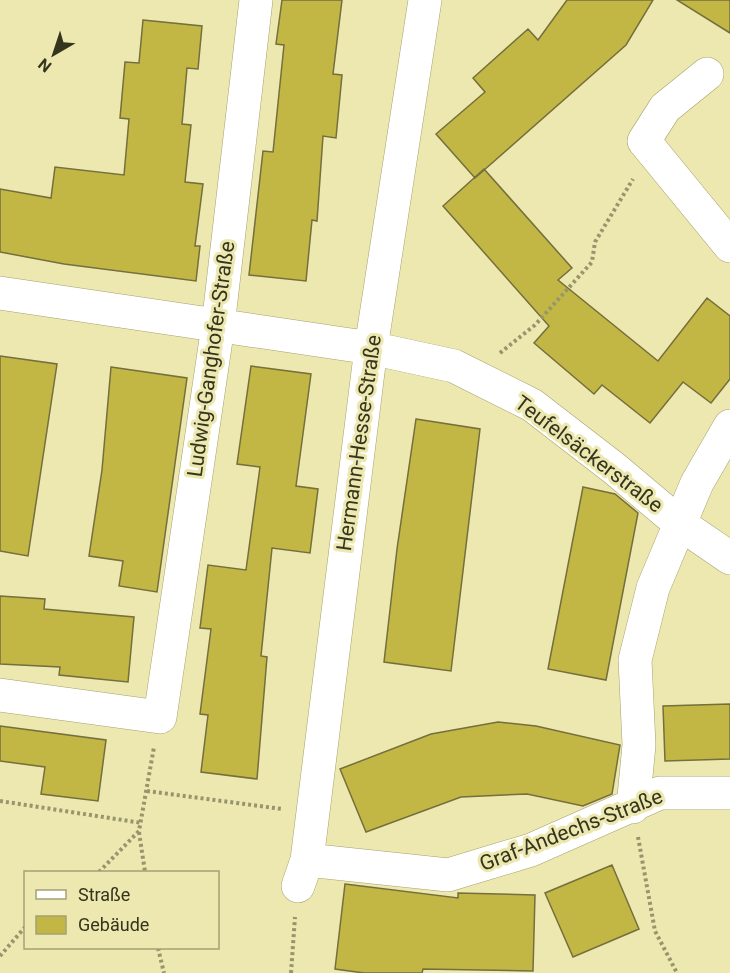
<svg xmlns="http://www.w3.org/2000/svg" width="730" height="973" font-family="Roboto,sans-serif">
<style>
.building{fill:#c2b745;stroke:#746f3c;stroke-width:1.5}
.lines{fill:none;stroke-linecap:round;stroke-linejoin:round}
.minor-casing{stroke:#a6a16c;stroke-width:34}
.path{stroke:#98956d;stroke-width:4;stroke-dasharray:3 3;stroke-linecap:butt}
.minor{stroke:#fff;stroke-width:33}
.labels{text-anchor:middle;dominant-baseline:central;stroke-width:6;stroke-linejoin:round;paint-order:stroke}
.street-label{font-size:21px;fill:#35341e;stroke:#ece8b0}
</style>
<rect width="100%" height="100%" fill="#ece8b0"/>
<path class="building" d="M 282,0 L 342,0 L 333,74 L 342,75 L 336,138 L 323,136 L 317,221 L 312,220 L 306,281 L 249,275 L 263,151 L 273,152 L 284,45 L 276,44 Z
M 567,0 L 653,0 L 626,45 L 475,178 L 436,134 L 485,92 L 473,78 L 528,29 L 538,40 Z
M 677,0 L 730,0 L 730,33 Z
M 143,20 L 202,26 L 198,69 L 187,68 L 182,124 L 191,125 L 185,182 L 203,184 L 195,246 L 200,246 L 196,281 L 64,264 L 0,252 L 0,189 L 51,198 L 55,167 L 124,175 L 129,119 L 120,118 L 125,62 L 139,63 Z
M 484,169 L 572,268 L 558,280 L 658,361 L 707,298 L 730,316 L 730,379 L 711,403 L 683,382 L 650,423 L 602,385 L 594,394 L 534,343 L 549,326 L 443,206 Z
M 0,356 L 57,364 L 28,556 L 0,551 Z
M 251,366 L 311,374 L 296,486 L 318,489 L 310,553 L 272,548 L 261,656 L 267,657 L 257,779 L 201,772 L 208,715 L 200,714 L 211,629 L 200,628 L 208,565 L 246,570 L 260,467 L 237,464 Z
M 111,367 L 187,378 L 157,592 L 119,586 L 123,561 L 89,556 L 102,470 Z
M 416,419 L 480,429 L 451,671 L 384,662 L 397,549 Z
M 583,487 L 615,494 L 638,513 L 606,680 L 548,669 Z
M 0,596 L 45,599 L 44,609 L 134,617 L 128,682 L 59,675 L 60,667 L 0,664 Z
M 730,704 L 730,759 L 665,761 L 663,706 Z
M 498,722 L 536,726 L 620,745 L 612,794 L 583,806 L 527,794 L 461,797 L 366,832 L 340,769 L 431,734 Z
M 0,726 L 106,740 L 98,801 L 41,794 L 45,767 L 0,761 Z
M 612,865 L 639,929 L 573,957 L 545,893 Z
M 345,884 L 458,898 L 458,893 L 535,895 L 533,971 L 423,969 L 422,973 L 364,973 L 335,969 Z"/>
<g class="lines">
<g class="minor-casing">
<path id="minor" d="M 707,74 L 665,108 L 644,141 L 730,246
M 0,293 L 371,348 L 454,366 L 532,405 L 615,469 L 679,523 L 730,558
M 0,695 L 160,717 L 218,326 L 256,0
M 633,807 L 639,745 L 635,660 L 653,588 L 697,483 L 730,426
M 307,860 L 448,875 L 531,850 L 660,793 L 730,793
M 298,886 L 307,860 L 371,348 L 425,0"/>
</g>
<path class="path" d="M 500,353 L 535,325 L 592,262 L 595,242 L 633,179
M 147,791 L 282,809
M 0,801 L 142,823
M 139,832 L 145,872
M 638,837 L 655,931 L 677,973
M 99,872 L 139,831 L 154,747
M 158,948 L 164,973
M 0,956 L 26,926
M 291,973 L 295,917"/>
<use href="#minor" class="minor"/>
</g>
<g class="labels">
<g class="street-label">
<text transform="translate(211 359) rotate(-82)">Ludwig-Ganghofer-Straße</text>
<text transform="translate(359 443) rotate(-82)">Hermann-Hesse-Straße</text>
<text transform="translate(589 454) rotate(37)">Teufelsäckerstraße</text>
<text transform="translate(571 830) rotate(-21)">Graf-Andechs-Straße</text>
</g>
</g>
<rect x="24" y="871" width="195" height="78" fill="#ece8b0" stroke="#a3a076" stroke-width="1.5"/>
<rect x="36" y="890" width="30" height="9" fill="#ffffff" stroke="#a3a076" stroke-width="1.5"/>
<text x="78" y="901" font-size="18" fill="#35341e">Straße</text>
<rect x="36" y="916" width="30" height="18" fill="#c2b745" stroke="#a3a076" stroke-width="1.5"/>
<text x="78" y="931" font-size="18" fill="#35341e">Gebäude</text>
<g transform="translate(54 54) rotate(219)" stroke="#ece8b0" stroke-width="4.5" paint-order="stroke">
<path d="M0-4.5L10 22L0 15L-10 22Z" fill="#35341e"/>
<text y="-9" font-size="16" font-weight="bold" text-anchor="middle" fill="#35341e">N</text>
</g>
</svg>
